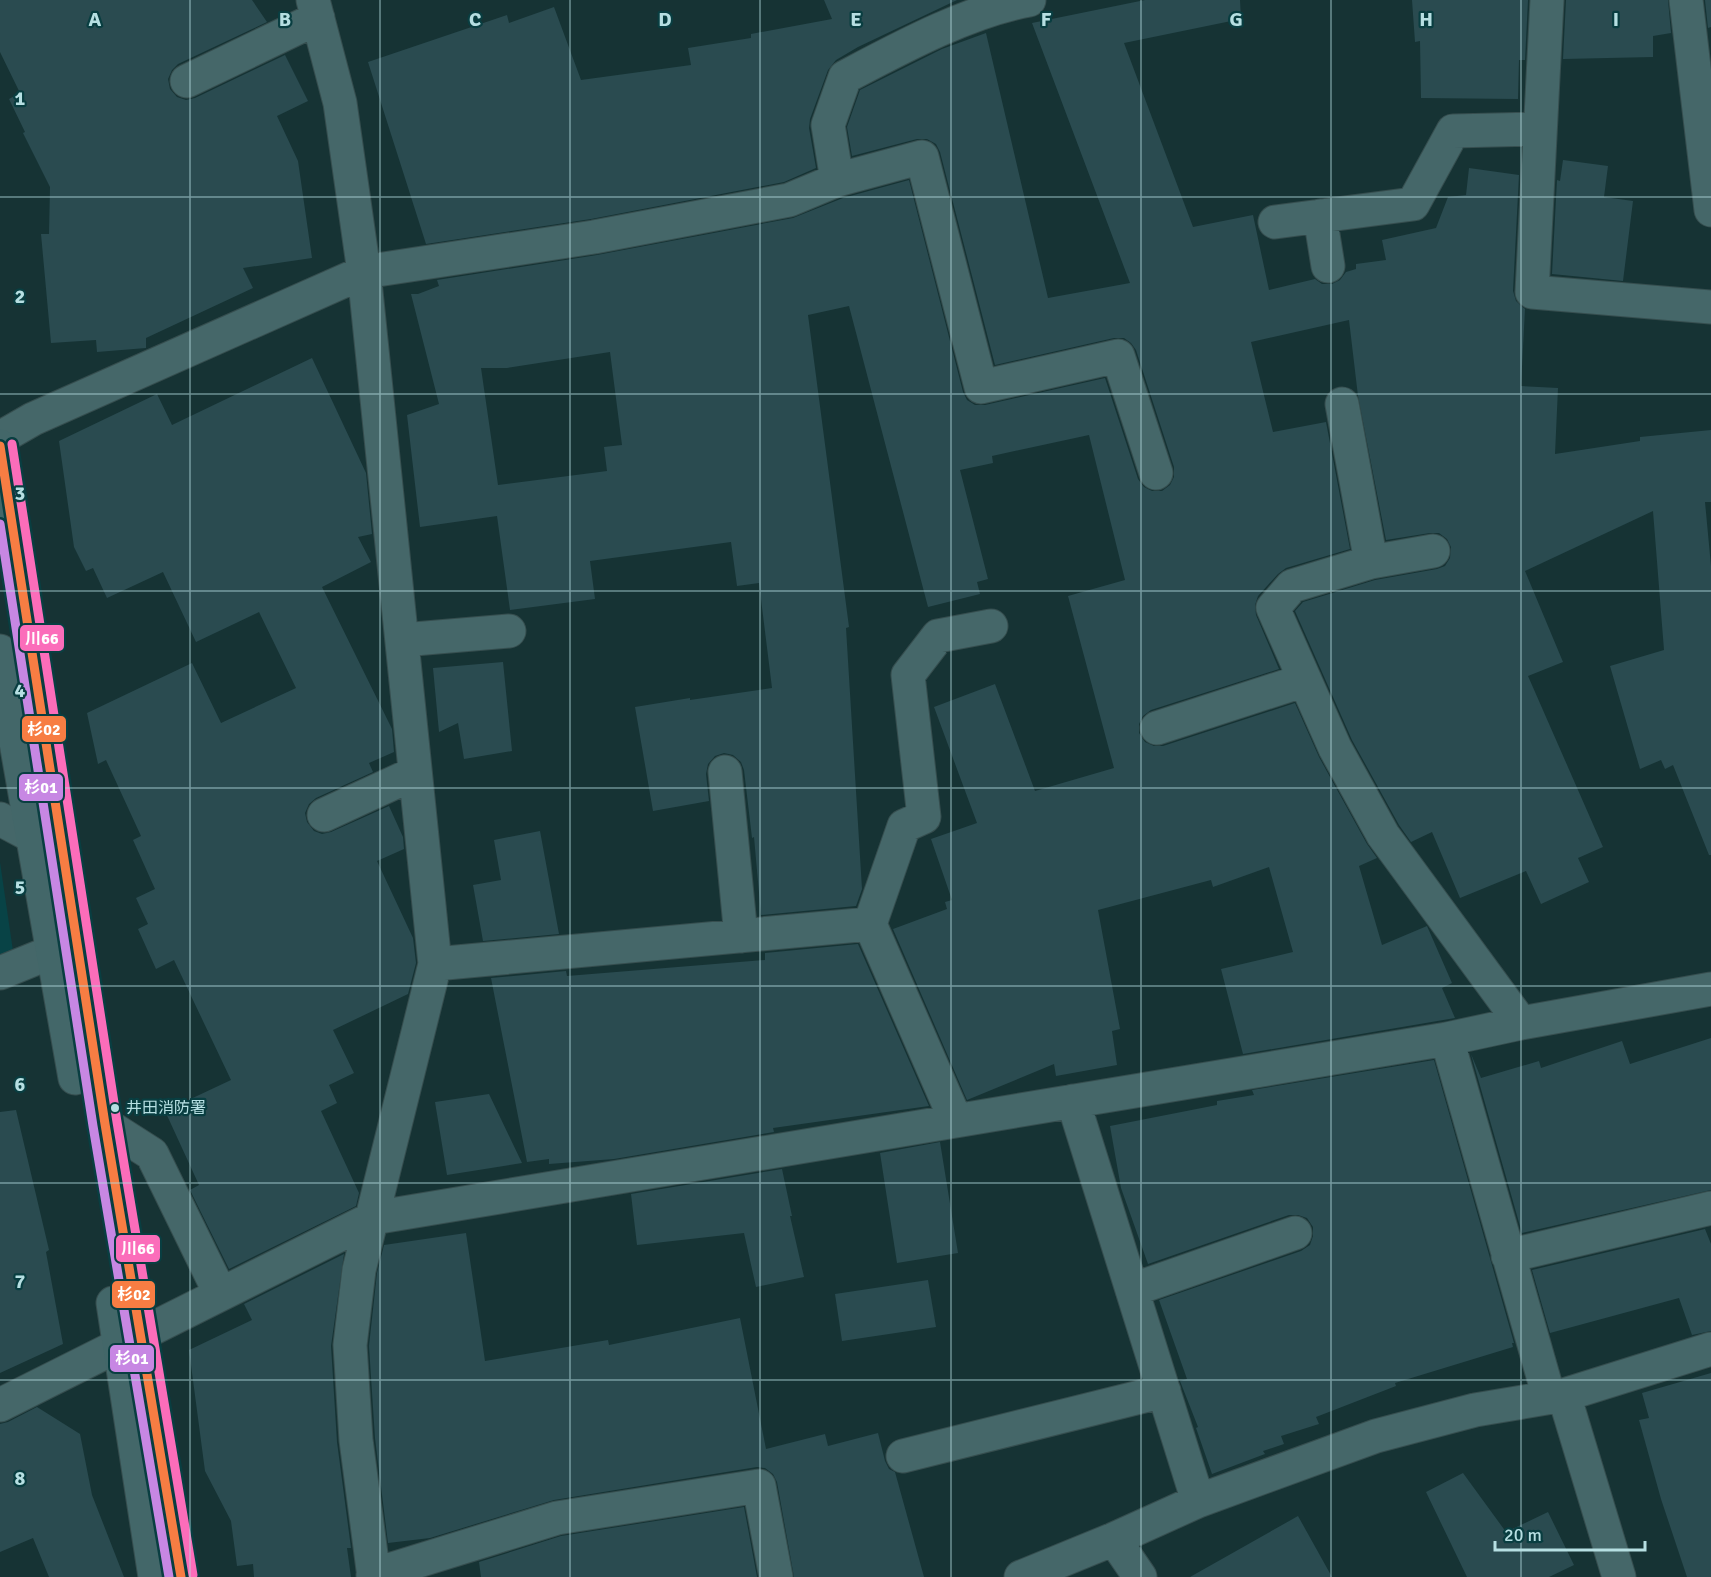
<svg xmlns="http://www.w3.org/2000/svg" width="1711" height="1577" font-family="Signika,'Noto Sans JP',sans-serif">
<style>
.built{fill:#084346}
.building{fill:#2a4b50;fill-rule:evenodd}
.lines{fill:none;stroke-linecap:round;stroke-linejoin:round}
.minor-casing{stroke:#364e4f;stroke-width:35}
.major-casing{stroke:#364e4f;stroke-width:35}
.minor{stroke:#456769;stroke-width:33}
.major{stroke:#436769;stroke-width:33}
.bus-1-casing{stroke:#093e41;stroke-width:14}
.bus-2-casing{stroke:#093e41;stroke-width:14}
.bus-3-casing{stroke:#093e41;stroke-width:14}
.bus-1{stroke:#f77d43;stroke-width:9}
.bus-2{stroke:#c787e3;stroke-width:9}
.bus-3{stroke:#fb6dba;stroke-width:9}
.grid{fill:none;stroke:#b6dfe2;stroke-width:1.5;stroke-opacity:0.55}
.bus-dot{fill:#b6dfe2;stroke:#093e41;stroke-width:2}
.labels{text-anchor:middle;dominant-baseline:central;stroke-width:4.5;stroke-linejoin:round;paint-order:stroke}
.bus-label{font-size:16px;fill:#b6dfe2;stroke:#093e41;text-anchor:start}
.grid-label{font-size:20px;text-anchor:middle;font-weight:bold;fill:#b6dfe2;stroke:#093e41;stroke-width:4.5;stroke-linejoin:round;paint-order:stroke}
.line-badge{stroke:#093e41;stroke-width:2}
.badge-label{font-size:16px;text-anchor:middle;font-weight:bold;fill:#fff}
</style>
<rect width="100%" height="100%" fill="#163334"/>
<path class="built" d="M 0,862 L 13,951 L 0,956 Z"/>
<path class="building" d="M 0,0 L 252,0 L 267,22 L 178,64 L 172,70 L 168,79 L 170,89 L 177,97 L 186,100 L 195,98 L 285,55 L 308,101 L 277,116 L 298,161 L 312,258 L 243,268 L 253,288 L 146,338 L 146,348 L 97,352 L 96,340 L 51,343 L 41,234 L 49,234 L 50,187 L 23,133 L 25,132 L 9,99 L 20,93 L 0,52 Z
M 824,0 L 957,0 L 858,47 L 836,60 L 828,70 L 810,119 L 809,128 L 816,168 L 784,182 L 591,219 L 426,244 L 368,62 L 507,15 L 509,23 L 554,7 L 581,80 L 691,65 L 688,48 L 751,38 L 751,34 L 832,19 Z
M 1145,0 L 1240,0 L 1241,19 L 1124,43 L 1193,227 L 1253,215 L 1269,290 L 1315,279 L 1322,284 L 1332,284 L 1340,280 L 1346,272 L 1356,269 L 1356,264 L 1386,260 L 1382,240 L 1436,228 L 1448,197 L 1466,195 L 1469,168 L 1519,175 L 1513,291 L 1516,301 L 1525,309 L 1521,386 L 1558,388 L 1555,454 L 1640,441 L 1640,437 L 1711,430 L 1711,502 L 1705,502 L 1711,566 L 1711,855 L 1709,855 L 1673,765 L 1665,769 L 1661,760 L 1640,769 L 1610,666 L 1664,650 L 1653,511 L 1525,571 L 1563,662 L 1528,676 L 1603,847 L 1578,858 L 1589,882 L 1541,904 L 1526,871 L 1460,898 L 1432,832 L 1411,842 L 1399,825 L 1352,740 L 1295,611 L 1303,602 L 1375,580 L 1437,569 L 1445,566 L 1450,558 L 1451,547 L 1447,539 L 1439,533 L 1430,533 L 1386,540 L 1358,396 L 1349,320 L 1251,342 L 1273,432 L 1326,422 L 1350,549 L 1286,568 L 1278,574 L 1258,596 L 1255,605 L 1256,615 L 1279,669 L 1151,710 L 1143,716 L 1139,724 L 1139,733 L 1145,742 L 1154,746 L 1163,746 L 1295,703 L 1319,757 L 1367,844 L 1377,858 L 1359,866 L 1382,945 L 1427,926 L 1452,983 L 1442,988 L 1455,1018 L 1243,1054 L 1221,969 L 1293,952 L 1269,867 L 1213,887 L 1211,880 L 1098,910 L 1120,1029 L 1112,1031 L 1117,1065 L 1056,1076 L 1054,1064 L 967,1100 L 893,929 L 947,909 L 945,902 L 952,900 L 931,839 L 977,823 L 934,707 L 995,684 L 1035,791 L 1114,768 L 1068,596 L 1125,580 L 1089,435 L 992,456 L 993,463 L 960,470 L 988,579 L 977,582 L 980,594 L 928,607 L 849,306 L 808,315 L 849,627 L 846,628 L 862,889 L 856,906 L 761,915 L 754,837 L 752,838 L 744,770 L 741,762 L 733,755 L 724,753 L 715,756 L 708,764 L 706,774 L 709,801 L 653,811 L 635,707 L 690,698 L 690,700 L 772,688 L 759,583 L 737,586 L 731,542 L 590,561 L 595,599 L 510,610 L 497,516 L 420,527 L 407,415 L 439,404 L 411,294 L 418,294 L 439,286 L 437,280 L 597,255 L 793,218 L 843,198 L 909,180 L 963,392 L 967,400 L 975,405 L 985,405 L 1105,378 L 1138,479 L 1144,487 L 1152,491 L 1162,491 L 1170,485 L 1174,477 L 1174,467 L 1136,350 L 1131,343 L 1124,338 L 1114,338 L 995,365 L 940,152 L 936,144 L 927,139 L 917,139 L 852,156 L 847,127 L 860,90 L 942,49 L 986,33 L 1048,298 L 1130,283 L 1032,23 ZM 610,352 L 622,445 L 604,447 L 607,471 L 498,485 L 481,368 L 507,368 Z
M 1412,0 L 1528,0 L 1525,60 L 1519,60 L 1518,99 L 1421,98 L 1420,41 L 1415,42 Z
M 1566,0 L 1668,0 L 1671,33 L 1653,36 L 1653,57 L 1563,59 Z
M 1705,0 L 1711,0 L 1711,27 L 1708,28 Z
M 1563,160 L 1608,166 L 1604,197 L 1633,201 L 1623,281 L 1552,274 L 1557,180 L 1560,181 Z
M 312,358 L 366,473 L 372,534 L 358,537 L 371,562 L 322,587 L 392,729 L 394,752 L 369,763 L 373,772 L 316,798 L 309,804 L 305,813 L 307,822 L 314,831 L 322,834 L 331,832 L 389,806 L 403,837 L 404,849 L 377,861 L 413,938 L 416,963 L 408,994 L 333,1030 L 354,1073 L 329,1085 L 337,1103 L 321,1111 L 359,1193 L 356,1206 L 229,1269 L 190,1190 L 199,1185 L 165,1111 L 231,1080 L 174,960 L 156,969 L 138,929 L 148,924 L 136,898 L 155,889 L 133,840 L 141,836 L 106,760 L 98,764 L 87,713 L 192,663 L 221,723 L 296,688 L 259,612 L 196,642 L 163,572 L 107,598 L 93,568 L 86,571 L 74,547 L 59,441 L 157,394 L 172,425 Z
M 503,662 L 512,751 L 464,759 L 458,723 L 439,732 L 433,668 Z
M 540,831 L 559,934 L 483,941 L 473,885 L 501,880 L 494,840 Z
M 858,944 L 929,1106 L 773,1128 L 774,1132 L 614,1159 L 549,1164 L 549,1159 L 527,1162 L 491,978 L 566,971 L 567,976 L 765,960 L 765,953 Z
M 1711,1038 L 1711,1190 L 1522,1233 L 1471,1054 L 1481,1078 L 1539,1061 L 1541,1068 L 1622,1041 L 1630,1064 Z
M 1434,1060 L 1514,1343 L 1512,1343 L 1513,1347 L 1395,1383 L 1396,1386 L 1316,1417 L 1319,1424 L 1281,1436 L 1284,1444 L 1263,1451 L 1265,1454 L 1212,1474 L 1196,1428 L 1198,1427 L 1180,1381 L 1187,1379 L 1159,1300 L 1301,1251 L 1310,1245 L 1313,1236 L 1313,1227 L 1307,1218 L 1298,1215 L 1289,1215 L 1148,1264 L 1121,1188 L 1110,1126 L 1217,1105 L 1217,1101 L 1254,1095 L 1252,1090 Z
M 489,1094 L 522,1163 L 447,1175 L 435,1102 Z
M 16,1110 L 49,1250 L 46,1252 L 63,1344 L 0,1373 L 0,1112 Z
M 940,1142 L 958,1253 L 897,1263 L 880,1153 Z
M 782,1169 L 792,1216 L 790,1216 L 804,1277 L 756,1287 L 744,1233 L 637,1245 L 631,1194 Z
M 1705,1229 L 1711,1244 L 1711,1331 L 1692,1335 L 1679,1298 L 1550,1333 L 1532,1270 Z
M 466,1233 L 485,1361 L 608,1340 L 609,1345 L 740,1318 L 766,1449 L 825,1434 L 828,1446 L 878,1433 L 885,1461 L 889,1469 L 895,1472 L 924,1577 L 794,1577 L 777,1482 L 773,1474 L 765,1468 L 757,1467 L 554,1500 L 430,1538 L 388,1543 L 375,1438 L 369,1346 L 377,1273 L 384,1245 Z
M 344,1254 L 331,1346 L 337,1442 L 351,1548 L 347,1548 L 351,1577 L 254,1577 L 253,1564 L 237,1566 L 231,1521 L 205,1471 L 189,1350 L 252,1320 L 244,1304 Z
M 928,1280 L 936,1327 L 842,1341 L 835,1294 Z
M 1711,1373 L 1711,1577 L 1687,1577 L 1661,1499 L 1639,1420 L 1649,1418 L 1642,1393 Z
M 37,1407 L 80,1434 L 92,1495 L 124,1577 L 49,1577 L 33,1538 L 0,1552 L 0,1424 L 8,1422 Z
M 1463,1473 L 1506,1532 L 1548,1512 L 1574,1565 L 1549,1577 L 1467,1577 L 1426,1492 Z
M 744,1507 L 757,1577 L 481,1577 L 479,1562 L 561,1536 Z
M 1298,1516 L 1332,1577 L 1190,1577 Z"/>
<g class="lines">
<g class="minor-casing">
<path id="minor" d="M 313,0 L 340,103 L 364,272 L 435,964 L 359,1270 L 350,1345 L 356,1440 L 374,1577
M 1547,0 L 1532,292 L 1711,307
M 1686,0 L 1711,210
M 187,81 L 318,18
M 837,180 L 828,125 L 845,77 C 900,48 968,11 1029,0
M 1320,216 L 1328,266
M 1275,222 L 1413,204 L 1453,131 L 1540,129
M 1342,404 L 1371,562 L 1292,586 L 1273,608 L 1335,748 L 1383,835 L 1521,1023
M 0,438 L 33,419 L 364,272 L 594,237 L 789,200 L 837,180 L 922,157 L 981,387 L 1118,356 L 1156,473
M 1371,562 L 1433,551
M 402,640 L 509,631
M 1157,728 L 1305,680
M 725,772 L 741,936
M 324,815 L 415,773
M 0,819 L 32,836
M 435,964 L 870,924
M 0,973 L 54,951
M 1447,1039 L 1549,1397
M 1073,1101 L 1198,1501
M 956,1121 L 870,924 L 904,826 L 924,817 L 908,675 L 938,636 L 991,626
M 105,1124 L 152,1154 L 220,1293
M 1508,1256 L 1711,1208
M 1132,1290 L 1295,1233
M 1564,1395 L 1619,1577
M 0,1405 L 373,1218 L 1447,1039 L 1521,1023 L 1711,989
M 903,1456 L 1164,1391
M 1114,1539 L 1140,1577
M 373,1575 L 557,1518 L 759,1486 L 776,1577
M 1021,1577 L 1114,1539 L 1198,1501 L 1376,1436 L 1475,1410 L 1564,1395 L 1711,1349"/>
</g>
<g class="major-casing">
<path id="major" d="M 0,446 L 105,1124 L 181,1577
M 0,651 L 75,1078
M 113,1303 L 155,1577"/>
</g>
<use href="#minor" class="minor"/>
<use href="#major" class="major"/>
<g class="bus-1-casing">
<path id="bus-1" d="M 0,446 L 105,1124 L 181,1577"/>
</g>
<g class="bus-2-casing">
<path id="bus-2" d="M 0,524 L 93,1126 L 169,1577"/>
</g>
<g class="bus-3-casing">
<path id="bus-3" d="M 12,444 L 117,1122 L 193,1575"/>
</g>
<use href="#bus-1" class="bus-1"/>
<use href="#bus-2" class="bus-2"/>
<use href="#bus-3" class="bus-3"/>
</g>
<path class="grid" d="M 190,0 L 190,1577M 380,0 L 380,1577M 570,0 L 570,1577M 760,0 L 760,1577M 951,0 L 951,1577M 1141,0 L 1141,1577M 1331,0 L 1331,1577M 1521,0 L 1521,1577M 0,197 L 1711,197M 0,394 L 1711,394M 0,591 L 1711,591M 0,788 L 1711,788M 0,986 L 1711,986M 0,1183 L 1711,1183M 0,1380 L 1711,1380"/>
<circle class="bus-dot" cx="115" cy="1108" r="5"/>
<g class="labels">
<g class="bus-label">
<text x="126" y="1108">井田消防署</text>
</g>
</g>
<g class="grid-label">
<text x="95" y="26">A</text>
<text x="285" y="26">B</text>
<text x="475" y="26">C</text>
<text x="665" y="26">D</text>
<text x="856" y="26">E</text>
<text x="1046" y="26">F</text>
<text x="1236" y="26">G</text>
<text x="1426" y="26">H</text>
<text x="1616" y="26">I</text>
<text x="20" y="105">1</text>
<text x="20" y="303">2</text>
<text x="20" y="500">3</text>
<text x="20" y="697">4</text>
<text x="20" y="894">5</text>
<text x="20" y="1091">6</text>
<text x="20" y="1288">7</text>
<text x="20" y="1485">8</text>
</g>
<g class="line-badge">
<rect x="19" y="624" width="46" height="28" rx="6" fill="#fb6dba"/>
<rect x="21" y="715" width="46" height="28" rx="6" fill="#f77d43"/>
<rect x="18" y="773" width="46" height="29" rx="6" fill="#c787e3"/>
<rect x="115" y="1234" width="46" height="29" rx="6" fill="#fb6dba"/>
<rect x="111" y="1280" width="45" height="29" rx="6" fill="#f77d43"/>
<rect x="109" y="1344" width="46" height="29" rx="6" fill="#c787e3"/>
</g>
<g class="badge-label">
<text x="42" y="644">川66</text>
<text x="44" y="735">杉02</text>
<text x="41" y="793">杉01</text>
<text x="138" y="1254">川66</text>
<text x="134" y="1300">杉02</text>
<text x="132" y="1364">杉01</text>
</g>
<path d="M1495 1541v9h150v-9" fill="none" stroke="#b6dfe2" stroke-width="3"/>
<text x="1504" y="1541" font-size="18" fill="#b6dfe2" stroke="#093e41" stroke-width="4.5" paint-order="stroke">20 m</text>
</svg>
